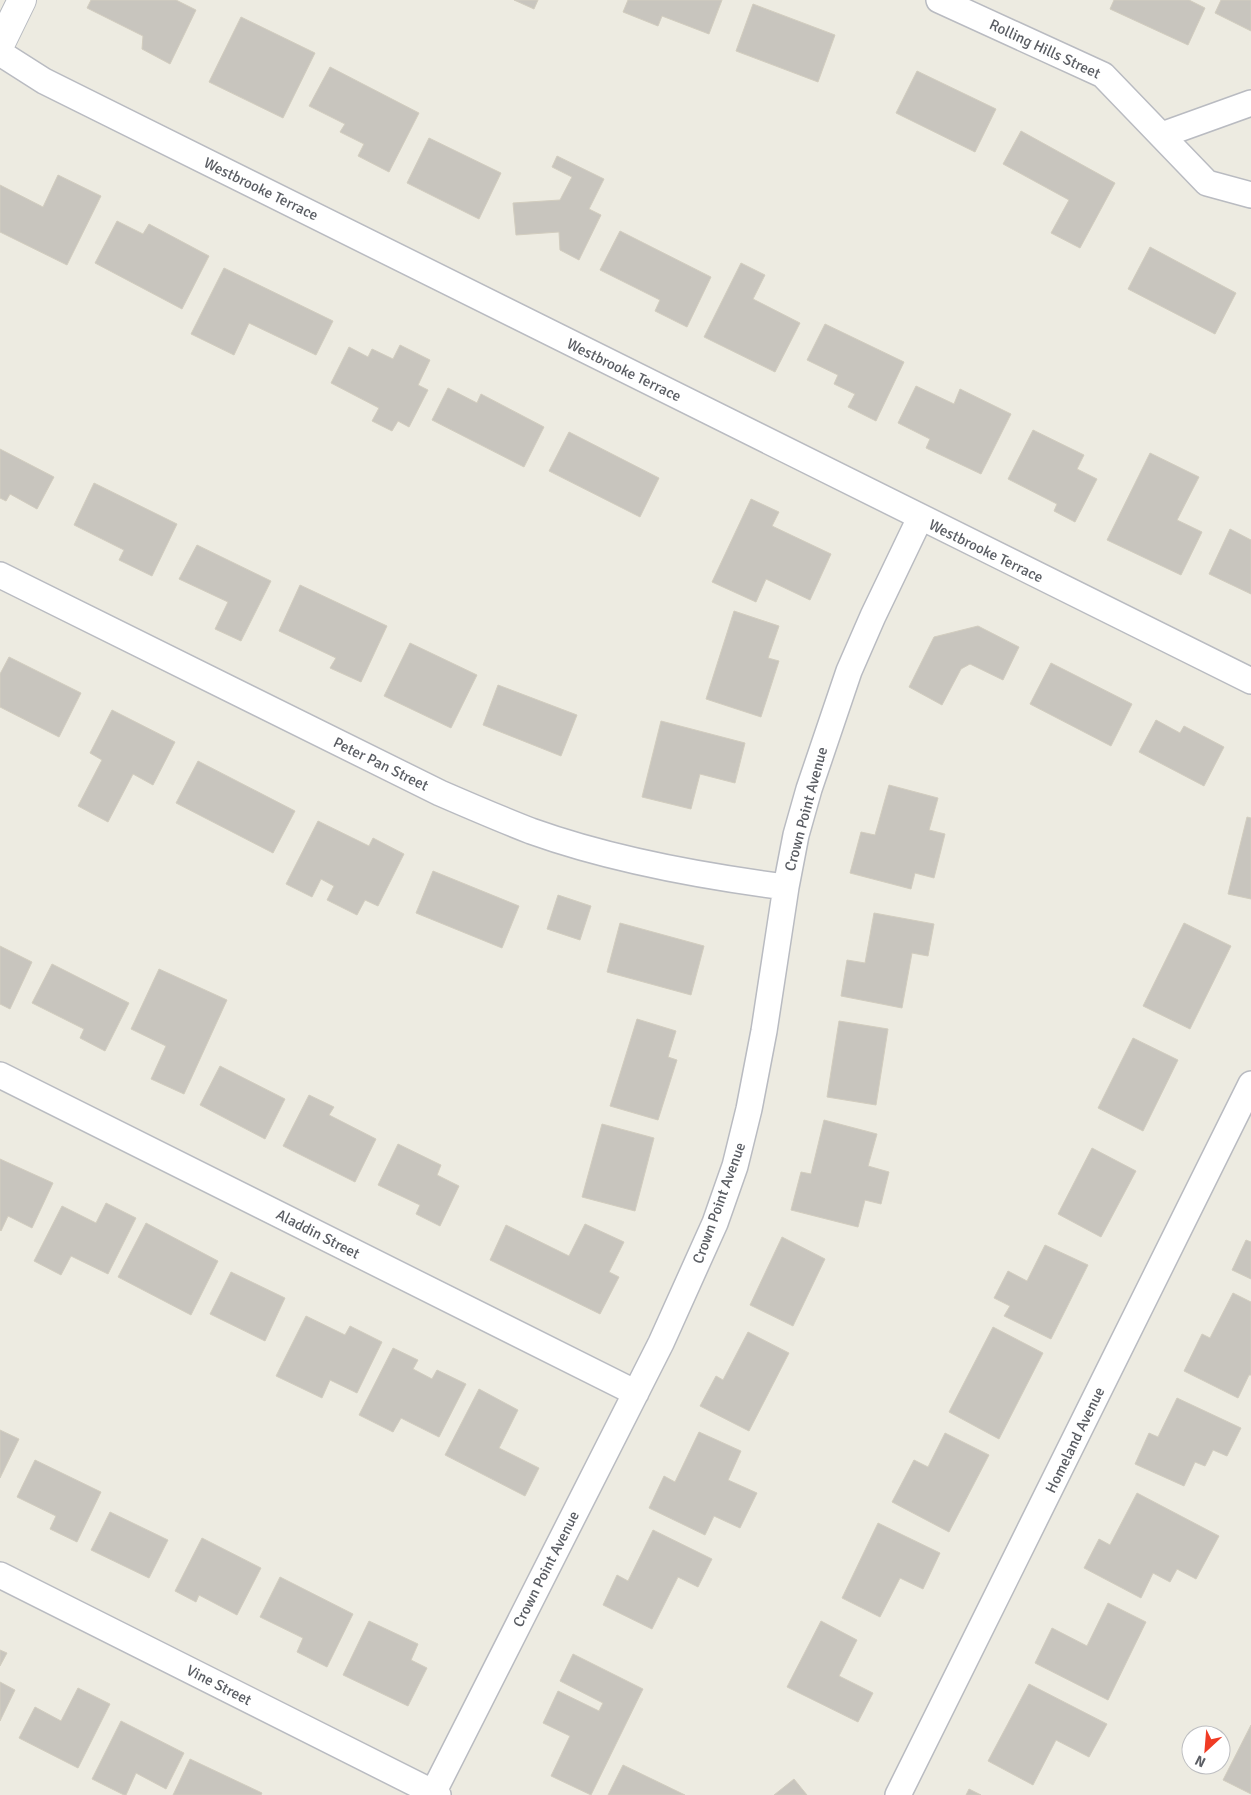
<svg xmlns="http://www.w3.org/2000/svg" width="1251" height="1795" font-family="Signika,sans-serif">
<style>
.building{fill:#c8c5be;stroke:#d2cdbf}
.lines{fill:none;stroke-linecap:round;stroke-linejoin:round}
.street-casing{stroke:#b9bbc1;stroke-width:28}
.secondary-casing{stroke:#b7bac0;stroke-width:30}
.street{stroke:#fff;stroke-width:25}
.secondary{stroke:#fff;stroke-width:28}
.labels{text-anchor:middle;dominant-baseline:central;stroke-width:4;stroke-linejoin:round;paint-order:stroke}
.street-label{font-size:15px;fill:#5a5d63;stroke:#fff}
</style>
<rect width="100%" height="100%" fill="#edebe1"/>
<path class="building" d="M 91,0 L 176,0 L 196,10 L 170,64 L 142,49 L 143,36 L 87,8 Z
M 514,0 L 538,0 L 534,9 Z
M 628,0 L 722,0 L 709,34 L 662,16 L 658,26 L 623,12 Z
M 1114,0 L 1189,0 L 1205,8 L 1188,45 L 1110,9 Z
M 1221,0 L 1251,0 L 1251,31 L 1215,13 Z
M 753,4 L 835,35 L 818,82 L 736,51 Z
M 241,17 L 315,53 L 283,118 L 209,82 Z
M 330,67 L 419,113 L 389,172 L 358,156 L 364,144 L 340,132 L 345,124 L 309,106 Z
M 917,71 L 996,109 L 975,152 L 896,113 Z
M 1021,131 L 1115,183 L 1080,248 L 1051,233 L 1069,200 L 1003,164 Z
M 429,138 L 501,173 L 479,219 L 407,183 Z
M 557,156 L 604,179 L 589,209 L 601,215 L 579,260 L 560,250 L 559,232 L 516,235 L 513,203 L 560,200 L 572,177 L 552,167 Z
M 58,175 L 101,196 L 67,265 L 0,232 L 0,185 L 43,207 Z
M 117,221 L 143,234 L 149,224 L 209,256 L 182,309 L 95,263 Z
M 620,231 L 711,277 L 687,327 L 655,311 L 660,300 L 600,270 Z
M 1150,247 L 1236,293 L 1215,334 L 1128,289 Z
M 741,263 L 765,275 L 753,299 L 800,323 L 775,372 L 704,337 Z
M 224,268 L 333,321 L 316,355 L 249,323 L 234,355 L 191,334 Z
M 825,324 L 904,362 L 876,421 L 848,407 L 855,394 L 834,384 L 838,375 L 807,360 Z
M 400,345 L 430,360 L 418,385 L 428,390 L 409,427 L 398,421 L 392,431 L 372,421 L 379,408 L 331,383 L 349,347 L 368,357 L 372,349 L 393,359 Z
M 916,386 L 954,404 L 960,389 L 1011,414 L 981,474 L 926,448 L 930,439 L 898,423 Z
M 448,388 L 477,403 L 481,394 L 544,427 L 524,467 L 432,420 Z
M 1033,430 L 1084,455 L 1077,469 L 1097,479 L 1075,522 L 1054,511 L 1057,504 L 1008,479 Z
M 569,432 L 659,478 L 640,517 L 549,471 Z
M 0,449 L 54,477 L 37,509 L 10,494 L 6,501 L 0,498 Z
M 1150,453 L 1199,477 L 1177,520 L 1202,532 L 1181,575 L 1107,540 Z
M 94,483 L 177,524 L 152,576 L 119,560 L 124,550 L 74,525 Z
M 751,499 L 779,512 L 772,526 L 831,554 L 810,600 L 766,579 L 756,602 L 712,582 Z
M 1230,529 L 1251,540 L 1251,594 L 1209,574 Z
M 197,545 L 271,581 L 241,641 L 215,629 L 228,602 L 179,579 Z
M 300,585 L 387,626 L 361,682 L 330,668 L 336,658 L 279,631 Z
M 734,611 L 779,626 L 768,658 L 779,661 L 761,717 L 706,699 Z
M 978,626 L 1019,647 L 1003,680 L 970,664 L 961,669 L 942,705 L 909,687 L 934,637 Z
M 410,643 L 477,675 L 451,728 L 384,696 Z
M 9,657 L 81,693 L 59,737 L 0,707 L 0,674 Z
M 1051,663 L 1132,704 L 1111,746 L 1030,704 Z
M 498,685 L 577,715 L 561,756 L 483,725 Z
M 112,710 L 175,742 L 153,785 L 133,774 L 108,822 L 78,806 L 102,760 L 90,753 Z
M 1156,720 L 1180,733 L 1184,726 L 1224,747 L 1204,786 L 1139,752 Z
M 661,721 L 745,743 L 735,783 L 700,774 L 691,809 L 642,797 Z
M 198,761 L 295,811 L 273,853 L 176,803 Z
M 889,785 L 938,798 L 929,830 L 945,834 L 934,878 L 915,873 L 911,889 L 850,873 L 861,832 L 875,835 Z
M 1247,817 L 1251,818 L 1251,899 L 1228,894 Z
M 318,821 L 369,846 L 373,838 L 404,854 L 378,906 L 365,900 L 357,915 L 327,900 L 334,886 L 321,879 L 312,897 L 286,884 Z
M 433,871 L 519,906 L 502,948 L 416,913 Z
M 558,895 L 591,906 L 580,940 L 547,929 Z
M 874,913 L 934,924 L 928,956 L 912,953 L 902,1008 L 841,996 L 847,960 L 865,963 Z
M 620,923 L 704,946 L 691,995 L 607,972 Z
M 1184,923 L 1231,946 L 1190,1029 L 1143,1006 Z
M 0,946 L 32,962 L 10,1009 L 0,1004 Z
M 52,964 L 129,1003 L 105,1051 L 80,1038 L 84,1029 L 32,1003 Z
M 159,969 L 227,1000 L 184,1094 L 151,1079 L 166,1046 L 131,1029 Z
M 637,1019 L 676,1031 L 668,1057 L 677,1060 L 658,1120 L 610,1106 Z
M 839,1021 L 888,1029 L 876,1105 L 827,1097 Z
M 1133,1038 L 1178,1060 L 1143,1131 L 1098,1108 Z
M 220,1066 L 285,1099 L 265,1139 L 200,1105 Z
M 309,1095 L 334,1107 L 329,1115 L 376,1139 L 355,1182 L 283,1146 Z
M 824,1120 L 877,1134 L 868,1166 L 889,1172 L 881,1204 L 865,1200 L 858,1227 L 791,1210 L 801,1172 L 811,1174 Z
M 602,1124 L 654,1138 L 635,1211 L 582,1197 Z
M 398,1144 L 441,1165 L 437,1175 L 459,1186 L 440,1226 L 416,1214 L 420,1205 L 378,1185 Z
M 1092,1148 L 1136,1171 L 1101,1237 L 1058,1214 Z
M 0,1159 L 53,1183 L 32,1228 L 8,1216 L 1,1231 L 0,1230 Z
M 106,1203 L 136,1218 L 108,1274 L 71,1256 L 61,1275 L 34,1261 L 62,1206 L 96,1223 Z
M 146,1223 L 218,1261 L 191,1315 L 118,1277 Z
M 585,1224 L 624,1242 L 609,1272 L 619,1277 L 600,1314 L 490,1260 L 506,1225 L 569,1256 Z
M 782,1237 L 825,1259 L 793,1326 L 750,1305 Z
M 1246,1240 L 1251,1242 L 1251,1279 L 1232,1270 Z
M 1045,1245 L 1088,1265 L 1051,1339 L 1004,1316 L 1010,1306 L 994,1298 L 1008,1271 L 1027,1281 Z
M 231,1272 L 285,1298 L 265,1341 L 210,1314 Z
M 1233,1293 L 1251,1302 L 1251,1375 L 1249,1375 L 1238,1398 L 1184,1371 L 1202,1334 L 1210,1338 Z
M 306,1316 L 345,1335 L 350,1326 L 382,1342 L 357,1393 L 330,1380 L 322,1398 L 276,1376 Z
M 993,1327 L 1043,1353 L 999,1439 L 949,1412 Z
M 748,1332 L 789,1353 L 749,1431 L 700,1406 L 716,1376 L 723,1380 Z
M 393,1348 L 418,1360 L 413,1369 L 432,1379 L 437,1370 L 466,1384 L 439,1437 L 401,1418 L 393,1432 L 359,1415 Z
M 479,1389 L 518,1410 L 499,1448 L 539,1468 L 525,1496 L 445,1455 Z
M 1177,1398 L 1241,1428 L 1227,1456 L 1213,1450 L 1205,1466 L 1195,1462 L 1184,1486 L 1135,1464 L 1149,1433 L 1158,1437 Z
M 0,1430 L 19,1439 L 0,1478 Z
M 699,1432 L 741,1451 L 728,1480 L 757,1493 L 740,1528 L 714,1516 L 705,1535 L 649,1508 L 664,1476 L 675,1482 Z
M 945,1433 L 989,1455 L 949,1532 L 892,1502 L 914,1460 L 928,1467 Z
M 35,1460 L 101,1492 L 77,1542 L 50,1529 L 56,1516 L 17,1497 Z
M 1137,1493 L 1219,1536 L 1196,1579 L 1177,1569 L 1170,1582 L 1153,1573 L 1141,1598 L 1084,1568 L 1099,1539 L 1110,1545 Z
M 110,1512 L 168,1540 L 149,1578 L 91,1550 Z
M 878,1523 L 940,1553 L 923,1589 L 900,1578 L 880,1617 L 842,1598 Z
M 653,1530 L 712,1559 L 698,1587 L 678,1577 L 652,1629 L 603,1605 L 617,1575 L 628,1581 Z
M 202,1538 L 261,1568 L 237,1615 L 199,1595 L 196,1602 L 175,1591 Z
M 280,1577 L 353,1614 L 327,1667 L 297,1652 L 303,1638 L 260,1617 Z
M 1108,1603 L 1146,1622 L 1108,1700 L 1035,1663 L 1052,1628 L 1087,1646 Z
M 369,1621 L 418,1644 L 411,1660 L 427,1668 L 408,1706 L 343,1675 Z
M 821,1621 L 857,1640 L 839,1676 L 873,1693 L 858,1722 L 787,1687 Z
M 0,1650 L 7,1653 L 0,1666 Z
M 573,1654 L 643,1689 L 591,1795 L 551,1776 L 570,1736 L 543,1723 L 558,1691 L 599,1711 L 603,1703 L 560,1681 Z
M 0,1682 L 15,1690 L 0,1721 Z
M 1029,1684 L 1107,1724 L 1089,1757 L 1056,1740 L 1033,1785 L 988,1761 Z
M 78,1688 L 110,1704 L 78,1768 L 19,1738 L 35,1707 L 61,1721 Z
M 121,1721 L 184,1753 L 166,1789 L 136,1773 L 126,1795 L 124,1795 L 92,1779 Z
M 1251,1725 L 1251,1794 L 1223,1780 Z
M 190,1759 L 262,1793 L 261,1795 L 173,1795 Z
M 623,1765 L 685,1795 L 608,1795 Z
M 794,1779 L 807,1795 L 774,1795 Z
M 969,1789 L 981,1795 L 966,1795 Z"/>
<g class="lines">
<g class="street-casing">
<path id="street" d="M 939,0 L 1103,75 L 1207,183 L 1251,195
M 0,53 L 44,81 L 1251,681
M 1162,135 L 1251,103
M 0,575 L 440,793 C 470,806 500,819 531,831 C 612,860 700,876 786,887
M 0,1075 L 636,1393
M 0,1575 L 438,1795
M 432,1795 L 661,1343 L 715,1223 L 735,1166 L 749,1109 L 764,1031 L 786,887 L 796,835 L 809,789 L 849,671 L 873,616 L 920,518
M 898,1795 L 1251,1084"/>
</g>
<g class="secondary-casing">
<path id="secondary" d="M 0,45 L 22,0"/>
</g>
<use href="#street" class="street"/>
<use href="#secondary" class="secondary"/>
</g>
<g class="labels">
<g class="street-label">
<text transform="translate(1045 49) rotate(25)">Rolling Hills Street</text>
<text transform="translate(261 189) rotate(26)">Westbrooke Terrace</text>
<text transform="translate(624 370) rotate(26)">Westbrooke Terrace</text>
<text transform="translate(986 551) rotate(26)">Westbrooke Terrace</text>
<text transform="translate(381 764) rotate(26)">Peter Pan Street</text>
<text transform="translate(806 809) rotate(-75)">Crown Point Avenue</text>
<text transform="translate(719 1203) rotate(-70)">Crown Point Avenue</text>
<text transform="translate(318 1234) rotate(27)">Aladdin Street</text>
<text transform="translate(1075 1440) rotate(-64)">Homeland Avenue</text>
<text transform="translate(546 1569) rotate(-63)">Crown Point Avenue</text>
<text transform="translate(219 1685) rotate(27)">Vine Street</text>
</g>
</g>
<g transform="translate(1206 1750) rotate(206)"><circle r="24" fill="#ffffff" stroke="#bdbec1"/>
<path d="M0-4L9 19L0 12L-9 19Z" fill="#f03b24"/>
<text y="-8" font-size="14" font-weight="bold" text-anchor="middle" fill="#5a5d63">N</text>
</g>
</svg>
